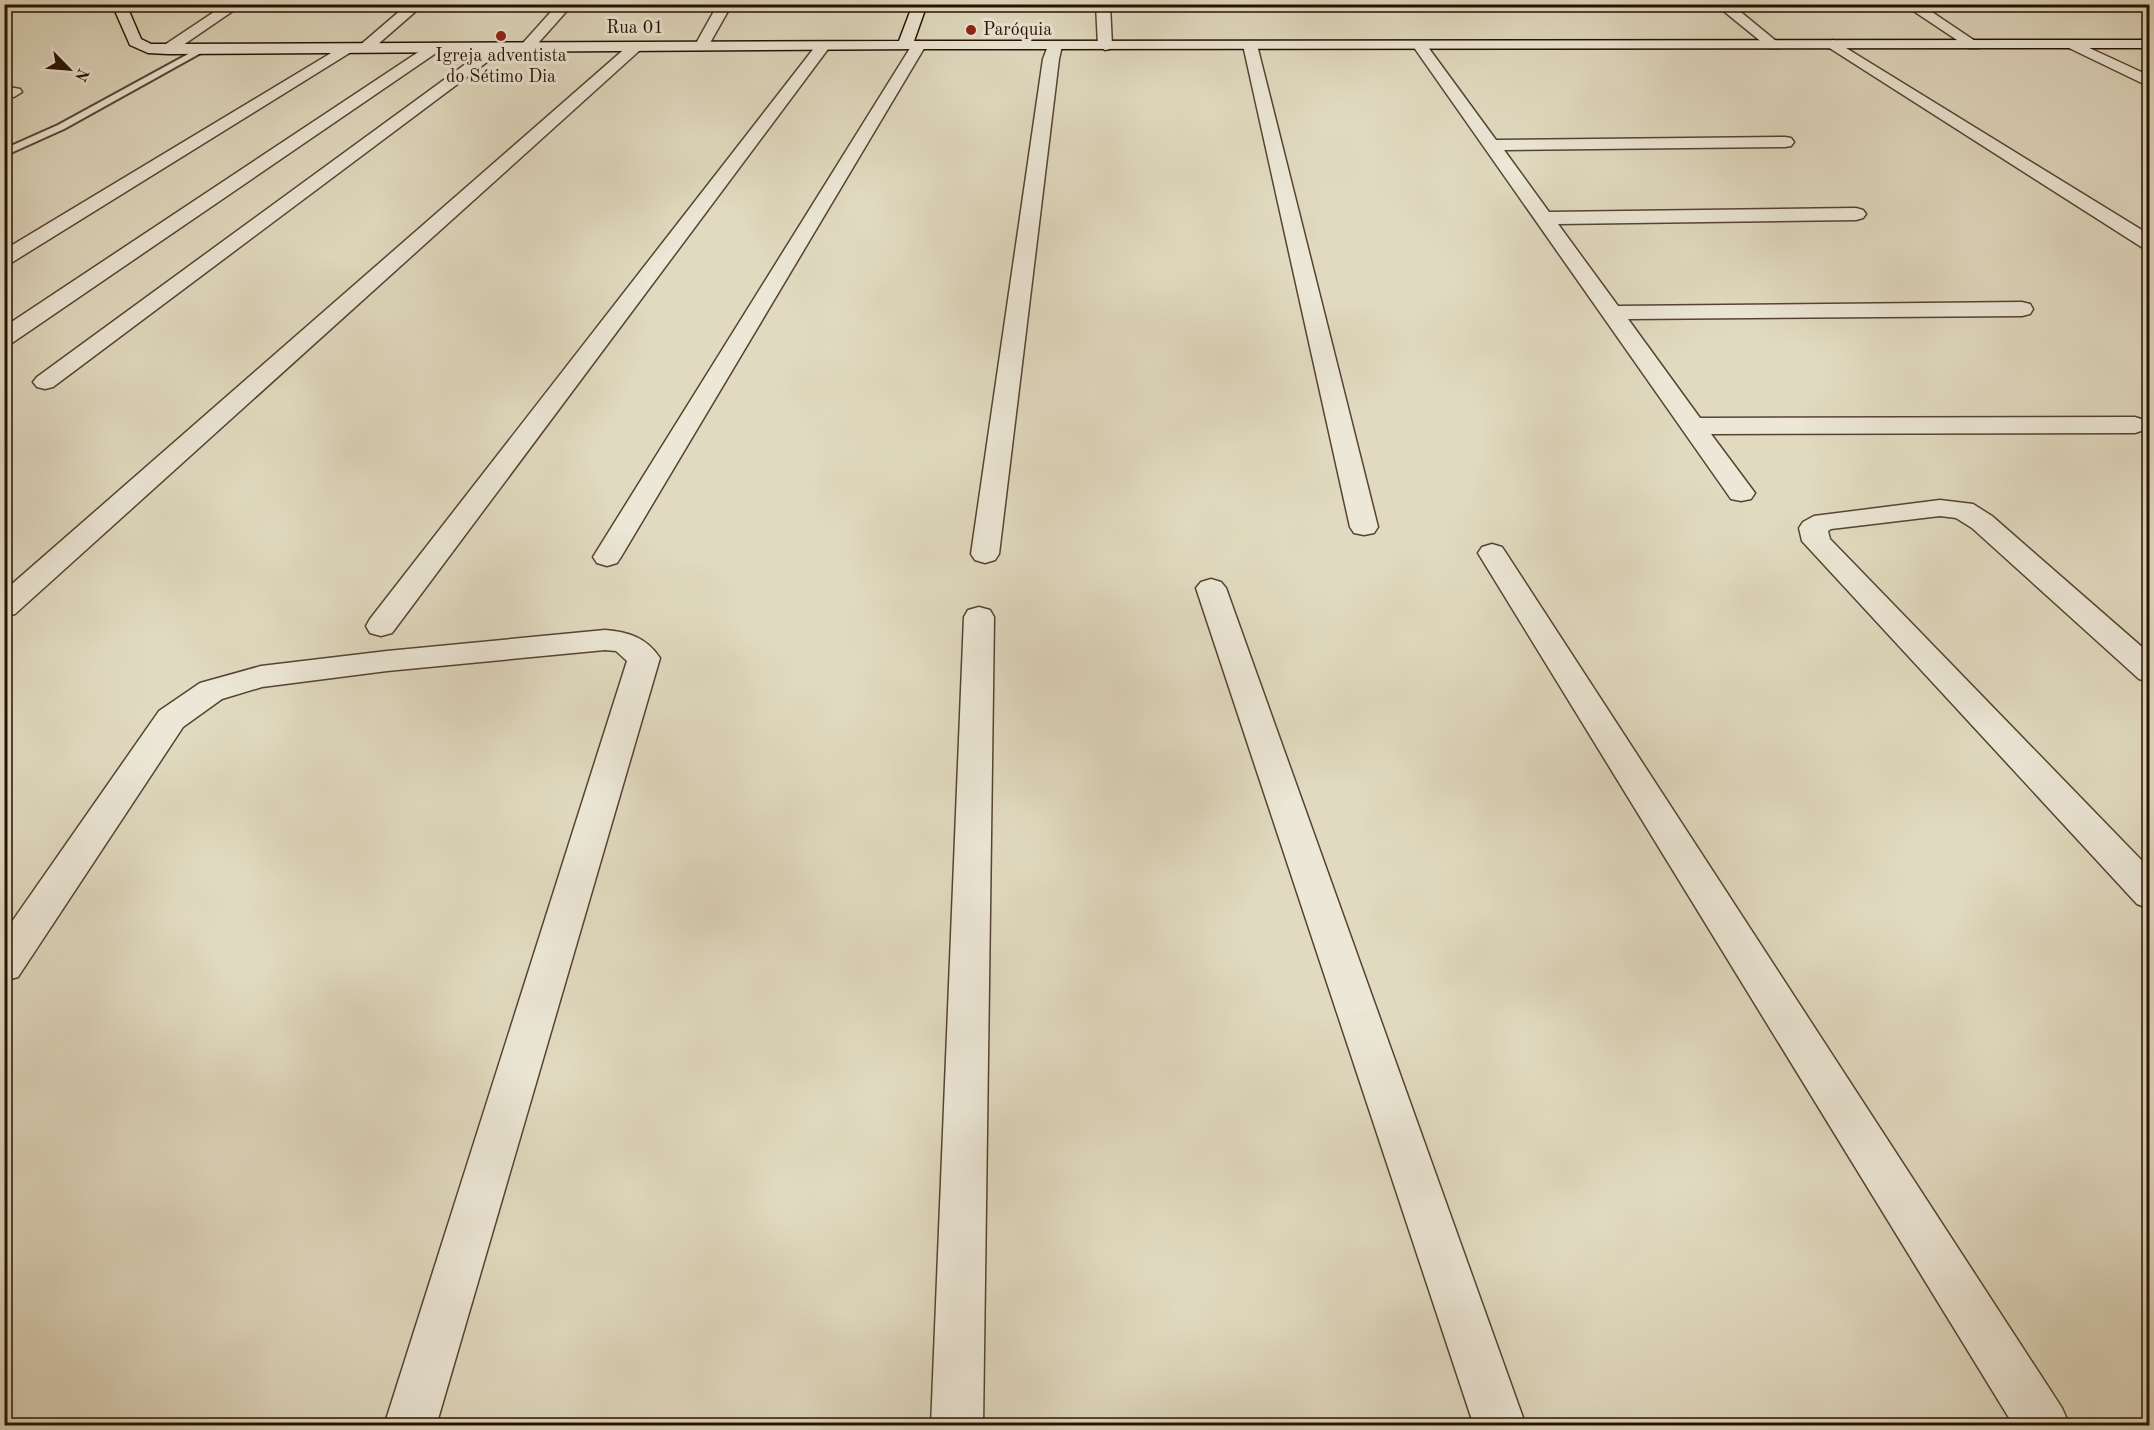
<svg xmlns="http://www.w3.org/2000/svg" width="2154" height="1430" font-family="'Old Standard TT',serif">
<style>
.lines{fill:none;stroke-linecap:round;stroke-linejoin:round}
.lane-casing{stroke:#554331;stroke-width:4}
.street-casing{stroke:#554331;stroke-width:3}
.secondary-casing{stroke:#261101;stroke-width:3}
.lane{fill:#ece7d6;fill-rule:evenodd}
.street{fill:#ece7d6;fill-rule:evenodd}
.secondary{fill:#ece7d6;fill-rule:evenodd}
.poi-dot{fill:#8f2418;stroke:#ece7d6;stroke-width:2}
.labels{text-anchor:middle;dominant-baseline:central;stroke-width:6;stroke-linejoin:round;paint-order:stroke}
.far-street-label{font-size:18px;fill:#261101;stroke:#ece7d6}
.far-poi-label{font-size:18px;fill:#261101;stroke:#ece7d6;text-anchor:start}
</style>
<rect width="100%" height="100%" fill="#e1dac0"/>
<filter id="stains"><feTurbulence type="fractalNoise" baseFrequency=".00333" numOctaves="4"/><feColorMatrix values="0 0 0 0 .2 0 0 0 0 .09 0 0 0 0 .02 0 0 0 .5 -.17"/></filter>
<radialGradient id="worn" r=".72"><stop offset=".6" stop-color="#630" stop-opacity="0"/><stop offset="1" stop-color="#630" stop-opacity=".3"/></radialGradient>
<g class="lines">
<g class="lane-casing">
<path id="lane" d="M 201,47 L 208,49 L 64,129 L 4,156 L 4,149 L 58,125 Z"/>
</g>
<g class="street-casing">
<path id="street" d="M 226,4 L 243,4 L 173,52 L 163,52 L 160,49 L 163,46 Z
M 408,4 L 424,4 L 369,52 L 359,52 L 356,49 L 359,46 Z
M 558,4 L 573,4 L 532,50 L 522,50 L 520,47 L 522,44 Z
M 718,4 L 732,4 L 706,50 L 696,50 L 694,47 Z
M 1096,4 L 1110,4 L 1112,46 L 1110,49 L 1105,50 L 1098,46 Z
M 1715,4 L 1731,4 L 1781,45 L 1779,48 L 1769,48 Z
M 1903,4 L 1920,4 L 1981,45 L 1979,48 L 1969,48 Z
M 1833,40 L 2150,235 L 2150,250 L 2143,248 L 1828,47 L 1826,44 Z
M 2072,40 L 2150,76 L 2150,87 L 2067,47 L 2065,44 Z
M 919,41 L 926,45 L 621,557 L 617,563 L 607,566 L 597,563 L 593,557 L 912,45 Z
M 1250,41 L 1257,45 L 1378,527 L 1374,533 L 1364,535 L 1354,533 L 1350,527 L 1243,45 Z
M 823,42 L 830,46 L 828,49 L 392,633 L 381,636 L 370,633 L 366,626 L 370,619 L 818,43 Z
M 1055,42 L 1062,46 L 1059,59 L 999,554 L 995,560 L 985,563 L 975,560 L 971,554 L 1043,59 L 1048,46 Z
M 1420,42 L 1425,43 L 1496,140 L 1785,137 L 1791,138 L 1794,142 L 1791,146 L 1785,147 L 1504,150 L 1549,212 L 1856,208 L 1863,210 L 1866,214 L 1863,218 L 1856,220 L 1558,224 L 1618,306 L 2022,302 L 2030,304 L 2033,309 L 2030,314 L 2022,316 L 1628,319 L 1700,418 L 2135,417 L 2144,420 L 2148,425 L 2144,430 L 2135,433 L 1711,434 L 1755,493 L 1751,499 L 1741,501 L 1731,499 L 1413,46 Z
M 434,43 L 439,45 L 442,48 L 439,51 L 12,343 L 4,345 L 4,327 L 429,45 Z
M 498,43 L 503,44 L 505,47 L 503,50 L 53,387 L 45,389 L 37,387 L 33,382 L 37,377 L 493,44 Z
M 634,43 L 639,45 L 642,48 L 639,51 L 15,614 L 4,616 L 4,591 L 629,45 Z
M 346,44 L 351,46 L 354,49 L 351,52 L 11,263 L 4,265 L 4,250 Z
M 4,86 L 20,89 L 22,92 L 14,97 L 4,96 Z
M 1940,500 L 1973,504 L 1992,516 L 2150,654 L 2150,682 L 2139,679 L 1972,528 L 1956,518 L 1940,516 L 1831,529 L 1828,531 L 1830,539 L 2150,869 L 2150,909 L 2137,904 L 1802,541 L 1799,528 L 1803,522 L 1814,516 Z
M 1492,544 L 1502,547 L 1506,553 L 2062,1408 L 2070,1426 L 2014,1426 L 1478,553 L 1482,547 Z
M 1211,579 L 1221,582 L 1226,588 L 1526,1426 L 1474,1426 L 1196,588 L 1201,582 Z
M 979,607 L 990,610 L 994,617 L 983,1426 L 931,1426 L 964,617 L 968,610 Z
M 605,630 C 628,632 646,637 660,658 L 436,1426 L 384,1426 L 627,661 L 616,651 L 605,650 L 387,671 L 262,687 L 222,699 L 183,727 L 18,977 L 4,981 L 4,933 L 159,711 L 200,683 L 261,666 L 387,651 Z"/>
</g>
<g class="secondary-casing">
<path id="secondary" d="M 4,4 L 14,4 L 4,9 Z
M 112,4 L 126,4 L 141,39 L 151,44 L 168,44 L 899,41 L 913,4 L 927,4 L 914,41 L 2150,40 L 2150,48 L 919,49 L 168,54 L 148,53 L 130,45 Z"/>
</g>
<use href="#lane" class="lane"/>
<use href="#street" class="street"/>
<use href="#secondary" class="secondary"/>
</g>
<g class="poi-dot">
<circle cx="971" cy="30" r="6"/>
<circle cx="501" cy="36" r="6"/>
</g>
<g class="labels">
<g class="far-street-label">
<text x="635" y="28">Rua 01</text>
</g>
<g class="far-poi-label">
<text x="983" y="30">Paróquia</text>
<text x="501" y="56" text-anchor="middle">Igreja adventista<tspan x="501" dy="21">do Sétimo Dia</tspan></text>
</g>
</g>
<rect width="2154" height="1430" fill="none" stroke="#e1dac0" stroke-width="24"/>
<rect x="6" y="6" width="2142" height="1418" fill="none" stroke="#261101" stroke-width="3"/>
<rect x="12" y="12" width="2130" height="1406" fill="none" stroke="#261101" stroke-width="1.5"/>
<g transform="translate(69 69) rotate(115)" stroke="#ece7d6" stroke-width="4.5" paint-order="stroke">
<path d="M0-4.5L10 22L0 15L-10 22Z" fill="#261101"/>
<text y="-9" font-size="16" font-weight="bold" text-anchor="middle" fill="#261101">N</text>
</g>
<rect width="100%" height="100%" filter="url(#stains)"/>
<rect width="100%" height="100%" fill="url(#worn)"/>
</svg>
